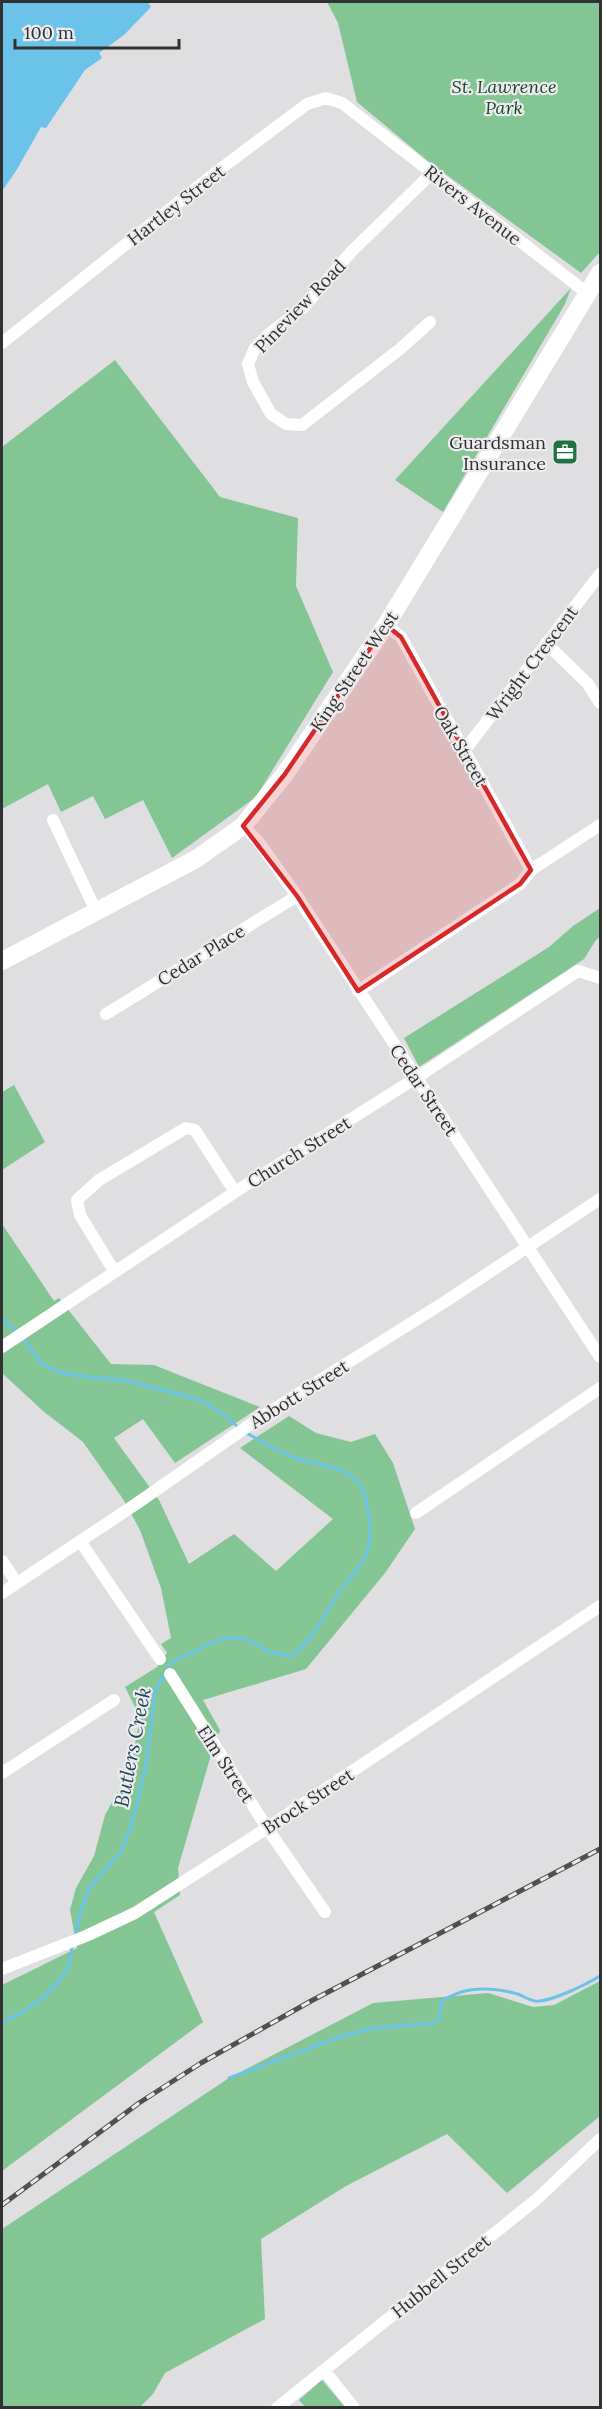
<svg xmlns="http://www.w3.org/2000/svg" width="602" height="2409" font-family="Lora,serif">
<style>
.green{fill:#83c694}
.water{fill:#6cc3e9}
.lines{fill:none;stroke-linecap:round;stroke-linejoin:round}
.stream{stroke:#6cc3e9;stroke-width:3}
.minor{stroke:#fff;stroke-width:12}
.primary{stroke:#fff;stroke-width:18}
.rail-casing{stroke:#505051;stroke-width:5}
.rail{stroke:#ececee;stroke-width:3;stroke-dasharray:9;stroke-linecap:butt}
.marked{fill:#d62828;fill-opacity:0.2;stroke:#d62828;stroke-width:4.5;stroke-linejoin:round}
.labels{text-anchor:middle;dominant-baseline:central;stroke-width:4.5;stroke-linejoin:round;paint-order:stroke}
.park-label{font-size:18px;font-style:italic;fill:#184928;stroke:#ececee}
.street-label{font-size:18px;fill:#313132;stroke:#ececee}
.poi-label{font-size:18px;fill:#313132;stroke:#ececee;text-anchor:end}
.water-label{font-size:20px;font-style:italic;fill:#204757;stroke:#ececee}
</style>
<rect width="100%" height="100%" fill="#dfdfe1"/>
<path class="green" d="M 327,2 L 600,2 L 600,252 L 581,273 L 429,162 L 357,102 L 338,23 Z
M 571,288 L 565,304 L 443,512 L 395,480 Z
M 115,360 L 220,497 L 298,518 L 296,586 L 333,672 L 256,797 L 172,858 L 143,800 L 105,819 L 93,796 L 61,812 L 48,784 L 2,809 L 2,447 Z
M 600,908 L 600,937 L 596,940 L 584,959 L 419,1067 L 404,1038 L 549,947 L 573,926 Z
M 14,1085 L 45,1142 L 2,1170 L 2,1092 Z
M 2,1224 L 54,1301 L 59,1298 L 111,1364 L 154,1365 L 260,1407 L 175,1463 L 143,1419 L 114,1438 L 159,1500 L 189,1564 L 234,1534 L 276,1571 L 333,1519 L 240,1448 L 289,1416 L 316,1433 L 351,1442 L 375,1434 L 393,1463 L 415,1529 L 385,1573 L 306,1669 L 203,1700 L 220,1730 L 211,1755 L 178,1868 L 180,1895 L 154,1912 L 203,2022 L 2,2171 L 2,1985 L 77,1948 L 70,1910 L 76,1888 L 94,1856 L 105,1815 L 130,1770 L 140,1717 L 125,1687 L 157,1667 L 167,1653 L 161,1644 L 171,1638 L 161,1588 L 140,1530 L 123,1499 L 83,1442 L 43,1411 L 2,1373 Z
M 600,1981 L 600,2116 L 507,2193 L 447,2134 L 346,2186 L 261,2239 L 265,2319 L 165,2373 L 153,2394 L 140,2407 L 2,2407 L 2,2229 L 229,2078 L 373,2003 L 488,1993 L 533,2007 L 554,2005 Z
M 322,2380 L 345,2407 L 305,2407 L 299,2400 Z"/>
<path class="water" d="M 2,2 L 148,2 L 151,7 L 124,35 L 99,53 L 102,58 L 85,70 L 46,128 L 41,127 L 16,171 L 2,191 Z"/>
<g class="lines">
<path class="stream" d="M 2,1319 L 18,1332
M 22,1337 L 42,1364 L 65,1374 L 128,1381 L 198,1399 L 224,1414 L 239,1428
M 76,1934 L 80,1914 L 89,1888 L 121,1852 L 131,1827 L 146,1766 L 155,1691 L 172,1662 L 223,1638 L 246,1639 L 267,1651 L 290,1656 C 310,1644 322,1620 334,1600 C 359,1561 376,1561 368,1510 C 366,1497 364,1487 354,1478 C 340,1466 315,1464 298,1459 C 279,1452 262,1442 245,1432
M 2,2023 C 27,2011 57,1991 69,1965 C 71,1960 71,1952 72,1946
M 229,2078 L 342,2036 L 375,2028 L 433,2023 L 439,2020 L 441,2002 C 463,1986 492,1987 518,1994 C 523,1996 529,2000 535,2001 C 549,2003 587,1984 600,1976"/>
<path class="minor" d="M 430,322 L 400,349 L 302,425 L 286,424 L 271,414 L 253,382 L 248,364 L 255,348 L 269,334 L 304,307 L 351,252 L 432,173
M 2,343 L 219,170 L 307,104 L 326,98 L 342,103 L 587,293
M 386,625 L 401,637 L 531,870
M 546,643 L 588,684 L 600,703
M 464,751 L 600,574
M 53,820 L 96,911
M 243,826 L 258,841 L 297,896 L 600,1357
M 358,991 L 520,884 L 531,870 L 600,825
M 106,1014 L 297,896
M 114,1271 L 80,1215 L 77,1200 L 99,1180 L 186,1128 L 195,1130 L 235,1192
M 2,1347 L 235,1192 L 416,1078 L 578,971 L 600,978
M 416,1513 L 600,1388
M 80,1541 L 160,1659
M 2,1561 L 17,1583
M 2,1593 L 136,1504 L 258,1419 L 443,1303 L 600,1199
M 170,1674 L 267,1828 L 325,1912
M 2,1773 L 114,1700
M 2,1969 L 86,1936 L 135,1913 L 267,1828 L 600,1606
M 324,2370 L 354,2408
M 277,2408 L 537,2199 L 600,2139"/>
<path class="primary" d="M 2,961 L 196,859 L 243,826 L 285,774 L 386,625 L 600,273"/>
<g class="rail-casing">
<path id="rail" d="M 2,2205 L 139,2103 L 201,2063 L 311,2001 L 600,1849"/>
</g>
<use href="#rail" class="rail"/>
</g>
<path class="marked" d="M 386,625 L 401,637 L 531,870 L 520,884 L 358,991 L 297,896 L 243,826 L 285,774 Z"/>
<defs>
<g id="office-square" transform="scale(1.35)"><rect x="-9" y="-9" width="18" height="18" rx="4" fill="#217243" stroke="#ececee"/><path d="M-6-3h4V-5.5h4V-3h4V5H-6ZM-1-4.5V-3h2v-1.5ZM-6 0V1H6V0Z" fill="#fff"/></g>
</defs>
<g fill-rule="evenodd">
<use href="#office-square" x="565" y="452"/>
</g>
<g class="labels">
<g class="park-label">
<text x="504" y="86">St. Lawrence<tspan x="504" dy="21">Park</tspan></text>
</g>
<g class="street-label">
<text transform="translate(176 205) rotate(-38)">Hartley Street</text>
<text transform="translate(473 205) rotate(38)">Rivers Avenue</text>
<text transform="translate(300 306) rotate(-46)">Pineview Road</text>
<text transform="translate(532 663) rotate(-53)">Wright Crescent</text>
<text transform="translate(354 671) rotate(-56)">King Street West</text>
<text transform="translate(461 746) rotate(60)">Oak Street</text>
<text transform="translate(201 955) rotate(-32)">Cedar Place</text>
<text transform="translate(424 1090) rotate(56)">Cedar Street</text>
<text transform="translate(299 1152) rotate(-32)">Church Street</text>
<text transform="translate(299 1394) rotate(-32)">Abbott Street</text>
<text transform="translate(226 1764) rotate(57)">Elm Street</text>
<text transform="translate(308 1801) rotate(-33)">Brock Street</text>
<text transform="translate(441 2276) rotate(-39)">Hubbell Street</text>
</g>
<g class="poi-label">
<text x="546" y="442">Guardsman<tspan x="546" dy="21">Insurance</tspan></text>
</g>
<g class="water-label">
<text transform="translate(132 1747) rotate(-79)">Butlers Creek</text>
</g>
</g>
<rect width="602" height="2409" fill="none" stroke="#313132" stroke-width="6"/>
<path d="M15 39v9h164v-9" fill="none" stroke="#313132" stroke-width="3"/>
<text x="24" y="39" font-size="18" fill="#313132" stroke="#ececee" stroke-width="4.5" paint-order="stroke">100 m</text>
</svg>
